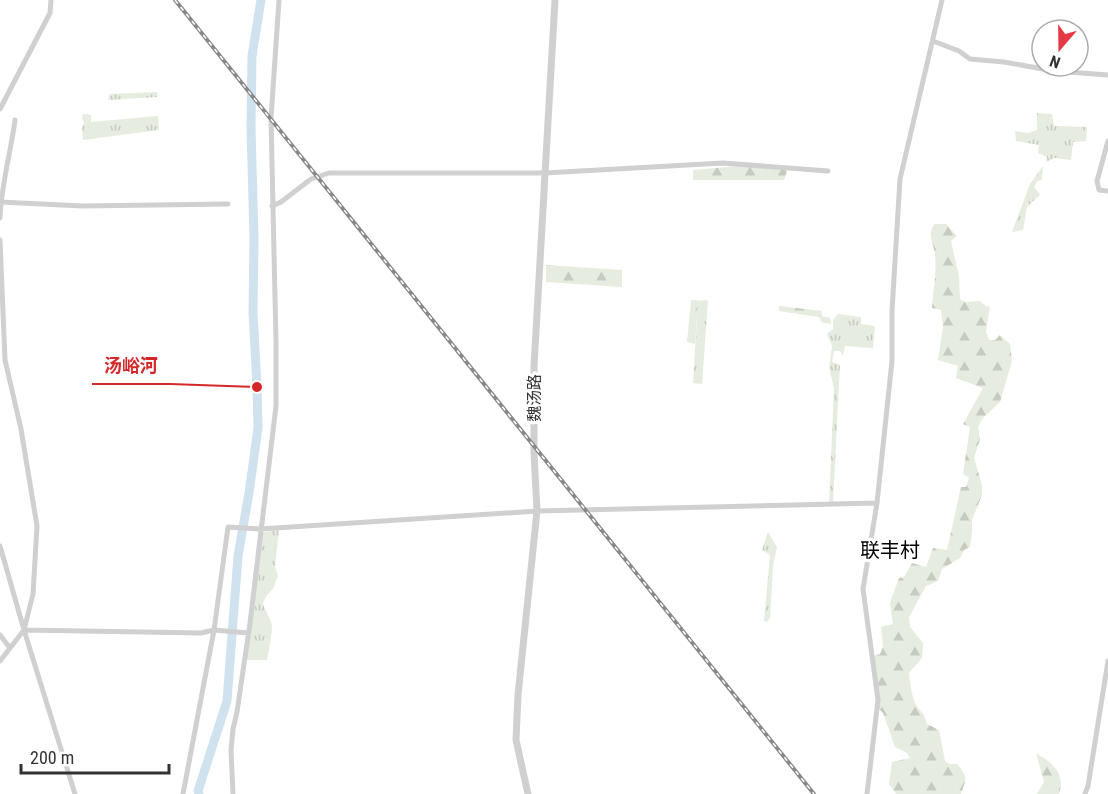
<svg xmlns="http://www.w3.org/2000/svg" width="1108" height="794" font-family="'Roboto Condensed','Noto Sans SC',sans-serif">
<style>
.grass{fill:url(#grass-tufts)}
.forest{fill:url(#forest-firs)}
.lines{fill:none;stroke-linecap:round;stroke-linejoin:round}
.river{stroke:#cfe2ee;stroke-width:9}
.minor{stroke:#d0d0d0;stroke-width:5}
.tertiary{stroke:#d0d0d0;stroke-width:7}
.rail-casing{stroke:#888;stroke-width:4}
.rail{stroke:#fff;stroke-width:1.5;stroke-dasharray:4.5;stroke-linecap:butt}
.labels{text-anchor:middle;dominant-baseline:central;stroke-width:6;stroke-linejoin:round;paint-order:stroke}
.street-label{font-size:16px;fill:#333;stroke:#fff}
.quarter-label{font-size:20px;fill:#000;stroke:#fff}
.leader{fill:none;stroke:#d62828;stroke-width:2}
.callout-dot{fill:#d62828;stroke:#fff;stroke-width:2}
.callout-label{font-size:18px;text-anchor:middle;font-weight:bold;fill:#d62828;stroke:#fff;stroke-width:6;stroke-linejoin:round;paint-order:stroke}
</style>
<defs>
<pattern id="grass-tufts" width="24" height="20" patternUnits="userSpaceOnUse" patternTransform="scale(1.5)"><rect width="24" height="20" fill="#e6ecdf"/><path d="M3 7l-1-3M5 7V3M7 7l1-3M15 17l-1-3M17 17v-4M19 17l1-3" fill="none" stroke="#c6cbc0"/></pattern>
<pattern id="forest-firs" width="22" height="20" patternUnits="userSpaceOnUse" patternTransform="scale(1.5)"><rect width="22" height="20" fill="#e6ecdf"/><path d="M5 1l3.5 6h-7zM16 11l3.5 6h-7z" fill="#c6cbc0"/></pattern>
</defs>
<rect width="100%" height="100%" fill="#fff"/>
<path class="grass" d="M 157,92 L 158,97 L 108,100 L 109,94 Z
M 1037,113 L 1052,114 L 1054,126 L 1087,127 L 1086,141 L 1073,142 L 1071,160 L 1054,158 L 1046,162 L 1047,157 L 1038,153 L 1039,145 L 1016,141 L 1015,131 L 1028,133 L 1037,130 Z
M 83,114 L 91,115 L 91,122 L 158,116 L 159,130 L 83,140 L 82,127 L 84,123 L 82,117 Z
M 1043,166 L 1042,180 L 1037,181 L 1034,187 L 1040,195 L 1027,207 L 1023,230 L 1012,232 L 1030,184 Z
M 706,300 L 708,301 L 702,384 L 693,383 L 698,301 Z
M 838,314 L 861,317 L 861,324 L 875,326 L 873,348 L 845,346 L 843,356 L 840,351 L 834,351 L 832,362 L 840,365 L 833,502 L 829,503 L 834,388 L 829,368 L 832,346 L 827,334 L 833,329 L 833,320 Z
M 279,530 L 275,567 L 278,576 L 273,589 L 267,595 L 263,603 C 264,610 272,620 272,626 C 272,632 269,653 267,660 L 246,660 L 263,532 Z
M 768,532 L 777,547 L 773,566 L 770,618 L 767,622 L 764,621 L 770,555 L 762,550 Z"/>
<path class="forest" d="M 738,166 L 788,169 L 784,180 L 693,180 L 693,170 Z
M 935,224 L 946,224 L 957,236 L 951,241 L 959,276 L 960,299 L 965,302 L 980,301 L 987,307 L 990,306 L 986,332 L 989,340 L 995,340 L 1000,335 L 1010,344 L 1012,361 L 1000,402 L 982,419 L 978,427 L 980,439 L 974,458 L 982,485 L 982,495 L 972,520 L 972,532 L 970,547 L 964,550 L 960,558 L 942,569 L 938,581 L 926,586 L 909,617 L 910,627 L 923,643 L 922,658 L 909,673 C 910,683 911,693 915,703 C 920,713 924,711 927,724 L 939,730 L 945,761 L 949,764 L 957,764 C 969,779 966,778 961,794 L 896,794 L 889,784 L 892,762 L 910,758 L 907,753 L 895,747 L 883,713 L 878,708 L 873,656 L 880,654 L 883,647 L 881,627 L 893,624 L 890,603 L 899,578 L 904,577 L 912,563 L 926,567 L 933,548 L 947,550 L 961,487 L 966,487 L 969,478 L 963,474 L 970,427 L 963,424 L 983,388 L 956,378 L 958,366 L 938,360 L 943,327 L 941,310 L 932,308 C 933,291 937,272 935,255 C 934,244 926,233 935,224 Z
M 546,265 L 622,270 L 622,287 L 546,282 Z
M 691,300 L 698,300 L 698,302 L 695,344 L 687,342 Z
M 779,306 L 822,311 L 822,316 L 830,318 L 831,324 L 821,322 L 819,317 L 779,311 Z
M 1036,753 C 1052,763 1066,773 1059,794 L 1037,794 L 1044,782 Z"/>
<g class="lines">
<path class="river" d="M 199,794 L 198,791 L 227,701 L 238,556 L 249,493 L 258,428 L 257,387 L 253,312 L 254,239 L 251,127 L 252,56 L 261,0"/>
<path class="minor" d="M 933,41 L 959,51 L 970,59 L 1004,62 L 1054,71 L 1108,75
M 0,109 L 50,13 L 51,0
M 1108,141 L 1097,181 L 1099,190 L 1108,191
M 0,202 L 83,206 L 228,204
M 272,206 L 281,202 L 311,179 L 329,173 L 545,173 L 723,163 L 828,171
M 0,218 C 1,185 11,152 15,120
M 0,240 L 5,360 L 21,429 L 37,526 L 33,594 L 24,630 L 75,794
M 0,546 L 24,630 L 0,661
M 24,630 L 201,633 L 214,630 L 248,633
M 0,635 L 10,648
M 183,794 L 214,630 L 228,527 L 260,529 L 537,511 L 877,503
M 233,794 L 231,750 L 233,729 L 237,712 L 250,623 L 276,406 L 276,341 L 271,118 L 279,0
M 867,794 L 878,700 L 863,589 L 877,503 L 892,361 L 892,311 L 900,179 L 942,0
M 1085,794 L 1088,786 L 1108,661"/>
<path class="tertiary" d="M 528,794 L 516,740 L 518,695 L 537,511 L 534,453 L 534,366 L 555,0"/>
<g class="rail-casing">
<path id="rail" d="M 175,0 L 814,794"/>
</g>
<use href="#rail" class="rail"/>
</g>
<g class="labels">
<g class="street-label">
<text transform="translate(534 398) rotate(-90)">魏汤路</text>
</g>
<g class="quarter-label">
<text x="890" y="550">联丰村</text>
</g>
</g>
<path class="leader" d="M257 387L170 384H92"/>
<circle class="callout-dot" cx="257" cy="387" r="6"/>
<g class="callout-label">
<text x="131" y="372">汤峪河</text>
</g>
<g transform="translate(1060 48) rotate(200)"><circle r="28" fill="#ffffff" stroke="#adadad" stroke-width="1.5"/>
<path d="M0-4.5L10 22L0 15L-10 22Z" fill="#e63946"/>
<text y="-9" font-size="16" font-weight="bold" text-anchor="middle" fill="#333333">N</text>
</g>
<path d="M21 764v9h148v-9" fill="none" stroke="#333333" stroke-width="3"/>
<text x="30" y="764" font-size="18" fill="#333333" stroke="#ffffff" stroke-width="4.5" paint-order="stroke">200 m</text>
</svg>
